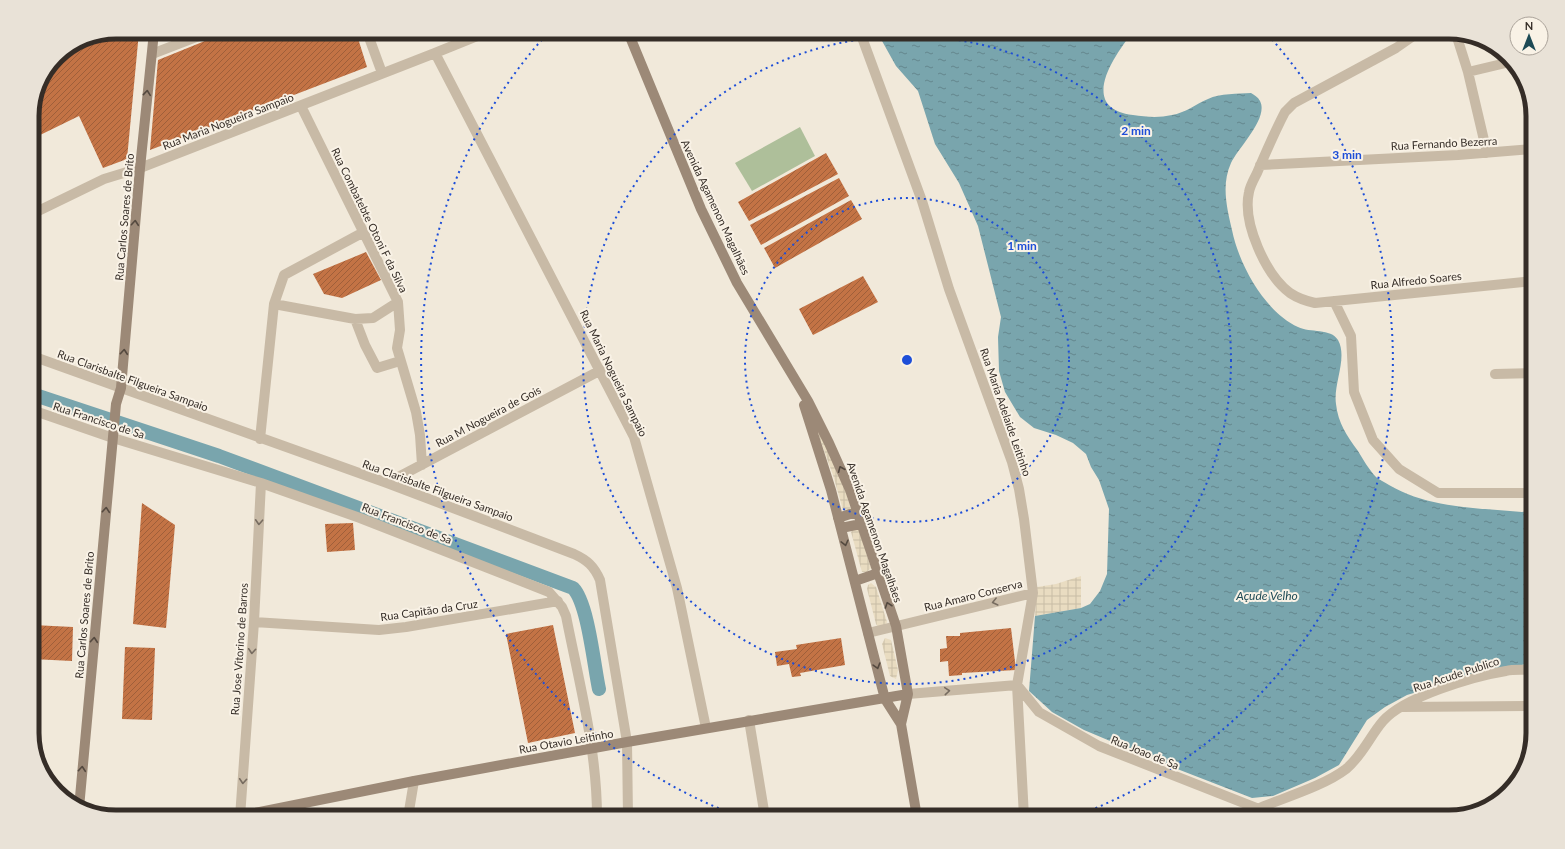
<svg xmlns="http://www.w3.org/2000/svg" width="1565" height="849" font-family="Lato,sans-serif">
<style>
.grass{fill:#aebf9a}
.plaza{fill:url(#plaza-grid)}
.water{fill:url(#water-ripples)}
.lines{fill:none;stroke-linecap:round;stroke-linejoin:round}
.canal{stroke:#79a5ad;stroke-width:14}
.building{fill:url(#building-hatch)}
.street{stroke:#c8baa6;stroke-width:10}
.secondary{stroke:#9c8977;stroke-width:10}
.oneway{stroke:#54493f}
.oneway2{stroke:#776c60}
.ring{fill:none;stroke:#1d4ed8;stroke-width:2;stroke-dasharray:2 4}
.labels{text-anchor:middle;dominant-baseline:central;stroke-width:4;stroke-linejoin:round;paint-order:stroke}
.street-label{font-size:11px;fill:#352d27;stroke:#f9f2e6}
.water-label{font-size:12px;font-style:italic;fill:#1d4a55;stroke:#f9f2e6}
.rim{fill:none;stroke:#352d27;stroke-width:5}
.centre{fill:#1d4ed8;stroke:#f9f2e6;stroke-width:2}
.ring-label{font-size:12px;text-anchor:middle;font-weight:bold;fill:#1d4ed8;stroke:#f9f2e6;stroke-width:4;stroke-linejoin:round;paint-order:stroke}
</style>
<defs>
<pattern id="plaza-grid" width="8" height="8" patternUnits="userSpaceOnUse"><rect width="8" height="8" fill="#e9dcc1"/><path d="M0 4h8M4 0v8" fill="none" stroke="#c8bda6"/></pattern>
<pattern id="water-ripples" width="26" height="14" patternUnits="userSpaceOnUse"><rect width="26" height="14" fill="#79a5ad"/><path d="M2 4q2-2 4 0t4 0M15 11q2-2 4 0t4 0" fill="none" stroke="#64878d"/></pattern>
<pattern id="building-hatch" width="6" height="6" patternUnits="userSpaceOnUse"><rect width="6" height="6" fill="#c37345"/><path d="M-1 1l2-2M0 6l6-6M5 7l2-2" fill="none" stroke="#9f5f3a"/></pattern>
</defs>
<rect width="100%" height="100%" fill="#f1e9da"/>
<path class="grass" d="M 800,127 L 815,156 L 752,191 L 735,163 Z"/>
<path class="plaza" d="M 810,412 L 839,471 L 851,509 L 849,511 L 843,510 L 833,475 Z
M 855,528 L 859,530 L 871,568 L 867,572 L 862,572 L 851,532 Z
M 1081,576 L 1081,608 L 1035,616 L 1037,587 L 1056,584 Z
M 871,583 L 876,587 L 887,622 L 886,624 L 878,627 L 876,624 L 867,589 L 868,585 Z
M 885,638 L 891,640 L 898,670 L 896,679 L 890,676 L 882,644 Z"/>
<path class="water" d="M 877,32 L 1133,32 C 1113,57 1078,108 1133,115 C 1146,117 1159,118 1172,115 C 1185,113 1196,104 1208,99 C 1220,93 1238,94 1251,93 C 1254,95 1258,97 1260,101 C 1269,118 1238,148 1231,163 C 1221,185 1227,208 1232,230 C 1239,265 1265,312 1298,327 C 1310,333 1331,328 1338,340 C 1348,358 1333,384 1336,404 C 1338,423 1347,436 1358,451 C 1363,459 1369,470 1376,477 C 1379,480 1385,482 1389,485 C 1428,508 1477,508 1522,512 L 1533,510 L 1533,663 L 1491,670 L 1407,695 L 1385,707 L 1367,720 L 1339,765 L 1315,778 L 1273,796 L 1252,798 L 1167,765 L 1084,730 L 1052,712 L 1029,691 L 1035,616 L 1081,608 L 1090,604 L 1100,591 L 1107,574 L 1109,509 L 1099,480 L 1091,467 L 1086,454 L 1073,443 L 1056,435 L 1034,428 L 1020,417 L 1005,392 L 999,371 L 998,337 L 1001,317 L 978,226 L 959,183 L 935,144 L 918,91 L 896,66 Z"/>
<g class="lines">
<path class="canal" d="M 32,394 L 219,456 L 573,588 C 588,603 594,666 599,689"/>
</g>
<path class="building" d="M 116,32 L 139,32 L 127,159 L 103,168 L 79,116 L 36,137 L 32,131 L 32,111 L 38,84 L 57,56 L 84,38 Z
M 169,32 L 182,32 L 169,37 Z
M 227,32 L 356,32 L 367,67 L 150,150 L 158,60 Z
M 826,153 L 838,174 L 749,221 L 738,202 Z
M 839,178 L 849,196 L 761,245 L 750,225 Z
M 851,200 L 862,219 L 775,268 L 764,248 Z
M 366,252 L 381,280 L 342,298 L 324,294 L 313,274 Z
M 863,276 L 878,302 L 813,335 L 799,309 Z
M 142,503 L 175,525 L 166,628 L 133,624 Z
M 353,523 L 355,550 L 327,552 L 325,524 Z
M 33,625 L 73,627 L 72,661 L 32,659 Z
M 553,625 L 575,733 L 528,743 L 506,634 Z
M 1011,628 L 1016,670 L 962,673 L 962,675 L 949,676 L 948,661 L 940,662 L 940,649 L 947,648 L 946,636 L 960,636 L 960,633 Z
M 841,638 L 845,665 L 800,673 L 801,676 L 792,677 L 789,664 L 777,666 L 775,652 L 797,649 L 796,645 Z
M 125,647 L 155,648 L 152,720 L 122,719 Z"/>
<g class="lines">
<path class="street" d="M 367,32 L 382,73
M 487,32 L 435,53 L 634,437 L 677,588 L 706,728
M 860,32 L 922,201 L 949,289 L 1012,462 L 1019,489 L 1024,519 L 1033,593 L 1017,685 L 1024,817
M 1419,32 L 1396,48 L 1294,103 L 1285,112 C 1275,131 1266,152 1257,173 C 1254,179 1250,186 1249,192 C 1242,223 1266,275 1290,293 C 1299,299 1306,301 1315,303 L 1533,281
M 1456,34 L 1468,72 L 1487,153
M 152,54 L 209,32
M 1468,72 L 1510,62
M 301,106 L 398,302 L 400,330 L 397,348 L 416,412 L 420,435 L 422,465
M 1260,165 L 1458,155 L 1533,149
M 32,214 L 104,179 L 140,168 L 435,53
M 1334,301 L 1351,336 L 1354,392 L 1373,440 L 1399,469 L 1438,493 L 1533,493
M 274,304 L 355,319 L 373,318 L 398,302
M 355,319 L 365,345 L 377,368 L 400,361
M 32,356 L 387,483 L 574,554 C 587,560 594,566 600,580 L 627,742 L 628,817
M 1495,374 L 1533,373
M 32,410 L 113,438 L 261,483 L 360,518 L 549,592 L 562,607 L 566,616 C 579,682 597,749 597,817
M 260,439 L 274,304 L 284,275 L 362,233
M 387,483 L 601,370
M 254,622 L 379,630 L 406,627 L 558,601
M 868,633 L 1033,593
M 908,694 L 1017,685 L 1039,712 L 1099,746 L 1279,817
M 1403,707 L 1533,706
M 749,720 L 765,817
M 1257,809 C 1283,798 1324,786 1346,769 C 1362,756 1370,736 1383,721 C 1404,697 1474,676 1506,671 C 1514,669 1524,670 1533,670
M 240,817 L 254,622 L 261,483
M 408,817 L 414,781"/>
<path class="secondary" d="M 628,32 L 701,209 L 737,283 L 808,401 L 829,443 L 850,490 L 896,626 L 908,694 L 901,724
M 804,405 L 831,490 L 885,699 L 901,724 L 917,817
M 838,518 L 850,514 L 858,514
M 841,528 L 861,524
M 855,581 L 878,573
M 79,808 L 116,404 L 121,388 L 140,168 L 154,32
M 225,817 L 240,816 L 414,781 L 627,742 L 908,694"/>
</g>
<defs><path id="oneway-chevron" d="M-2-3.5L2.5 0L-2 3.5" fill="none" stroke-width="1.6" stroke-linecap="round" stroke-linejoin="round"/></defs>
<g class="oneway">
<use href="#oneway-chevron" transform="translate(147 93) rotate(-84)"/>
<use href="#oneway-chevron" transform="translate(135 223) rotate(-85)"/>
<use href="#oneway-chevron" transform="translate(124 352) rotate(-85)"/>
<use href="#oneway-chevron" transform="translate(841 469) rotate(-113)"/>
<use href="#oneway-chevron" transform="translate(106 510) rotate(-85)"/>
<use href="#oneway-chevron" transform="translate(845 543) rotate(76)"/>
<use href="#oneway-chevron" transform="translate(888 605) rotate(-109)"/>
<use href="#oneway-chevron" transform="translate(94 640) rotate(-85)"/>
<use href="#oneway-chevron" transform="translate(877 666) rotate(74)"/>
<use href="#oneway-chevron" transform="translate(82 769) rotate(-85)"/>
</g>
<g class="oneway2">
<use href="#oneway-chevron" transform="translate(259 522) rotate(93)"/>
<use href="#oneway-chevron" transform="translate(995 602) rotate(166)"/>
<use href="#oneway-chevron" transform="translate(252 651) rotate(94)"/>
<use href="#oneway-chevron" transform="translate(947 691) rotate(-5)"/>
<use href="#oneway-chevron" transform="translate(243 781) rotate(94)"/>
</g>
<g class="ring">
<circle cx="907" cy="360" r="162"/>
<circle cx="907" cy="360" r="324"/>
<path d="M741 817A486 486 0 0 1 546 35M1268 35A486 486 0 0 1 1073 817"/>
</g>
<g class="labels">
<g class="street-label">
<text transform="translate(228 121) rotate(-21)">Rua Maria Nogueira Sampaio</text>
<text transform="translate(1444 143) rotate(-3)">Rua Fernando Bezerra</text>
<text transform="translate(716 207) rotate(65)">Avenida Agamenon Magalhães</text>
<text transform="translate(124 217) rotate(-85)">Rua Carlos Soares de Brito</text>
<text transform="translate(370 220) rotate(64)">Rua Combatebte Otoni F da Silva</text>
<text transform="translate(1416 280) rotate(-6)">Rua Alfredo Soares</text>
<text transform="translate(614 373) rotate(64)">Rua Maria Nogueira Sampaio</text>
<text transform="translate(133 380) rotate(20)">Rua Clarisbalte Filgueira Sampaio</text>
<text transform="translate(1006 412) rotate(71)">Rua Maria Adelaide Leitinho</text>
<text transform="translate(488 416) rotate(-28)">Rua M Nogueira de Gois</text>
<text transform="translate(99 420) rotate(18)">Rua Francisco de Sa</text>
<text transform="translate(438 490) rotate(20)">Rua Clarisbalte Filgueira Sampaio</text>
<text transform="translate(407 523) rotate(21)">Rua Francisco de Sa</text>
<text transform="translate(875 532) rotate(71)">Avenida Agamenon Magalhães</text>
<text transform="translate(973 595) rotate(-14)">Rua Amaro Conserva</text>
<text transform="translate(429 610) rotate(-8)">Rua Capitão da Cruz</text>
<text transform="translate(84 615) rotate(-85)">Rua Carlos Soares de Brito</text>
<text transform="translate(239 649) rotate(-86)">Rua Jose Vitorino de Barros</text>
<text transform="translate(1456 674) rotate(-18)">Rua Acude Publico</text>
<text transform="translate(566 741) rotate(-10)">Rua Otavio Leitinho</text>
<text transform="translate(1145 752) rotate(22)">Rua Joao de Sa</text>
</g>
<g class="water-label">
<text x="1267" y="595">Açude Velho</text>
</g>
</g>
<path d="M0 0H1565V849H0ZM116 39H1449A77 77 0 0 1 1526 116V733A77 77 0 0 1 1449 810H116A77 77 0 0 1 39 733V116A77 77 0 0 1 116 39Z" fill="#e9e2d7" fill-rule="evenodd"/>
<path class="rim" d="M116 39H1449A77 77 0 0 1 1526 116V733A77 77 0 0 1 1449 810H116A77 77 0 0 1 39 733V116A77 77 0 0 1 116 39Z"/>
<circle cx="907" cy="360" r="6" class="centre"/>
<g class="ring-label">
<text x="1136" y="135">2 min</text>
<text x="1347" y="159">3 min</text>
<text x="1022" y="250">1 min</text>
</g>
<g transform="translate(1529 36)"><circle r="19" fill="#f9f2e6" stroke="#aba39a"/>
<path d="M0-3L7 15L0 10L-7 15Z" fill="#1d4a55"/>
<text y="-6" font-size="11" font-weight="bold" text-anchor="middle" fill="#352d27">N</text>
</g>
</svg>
